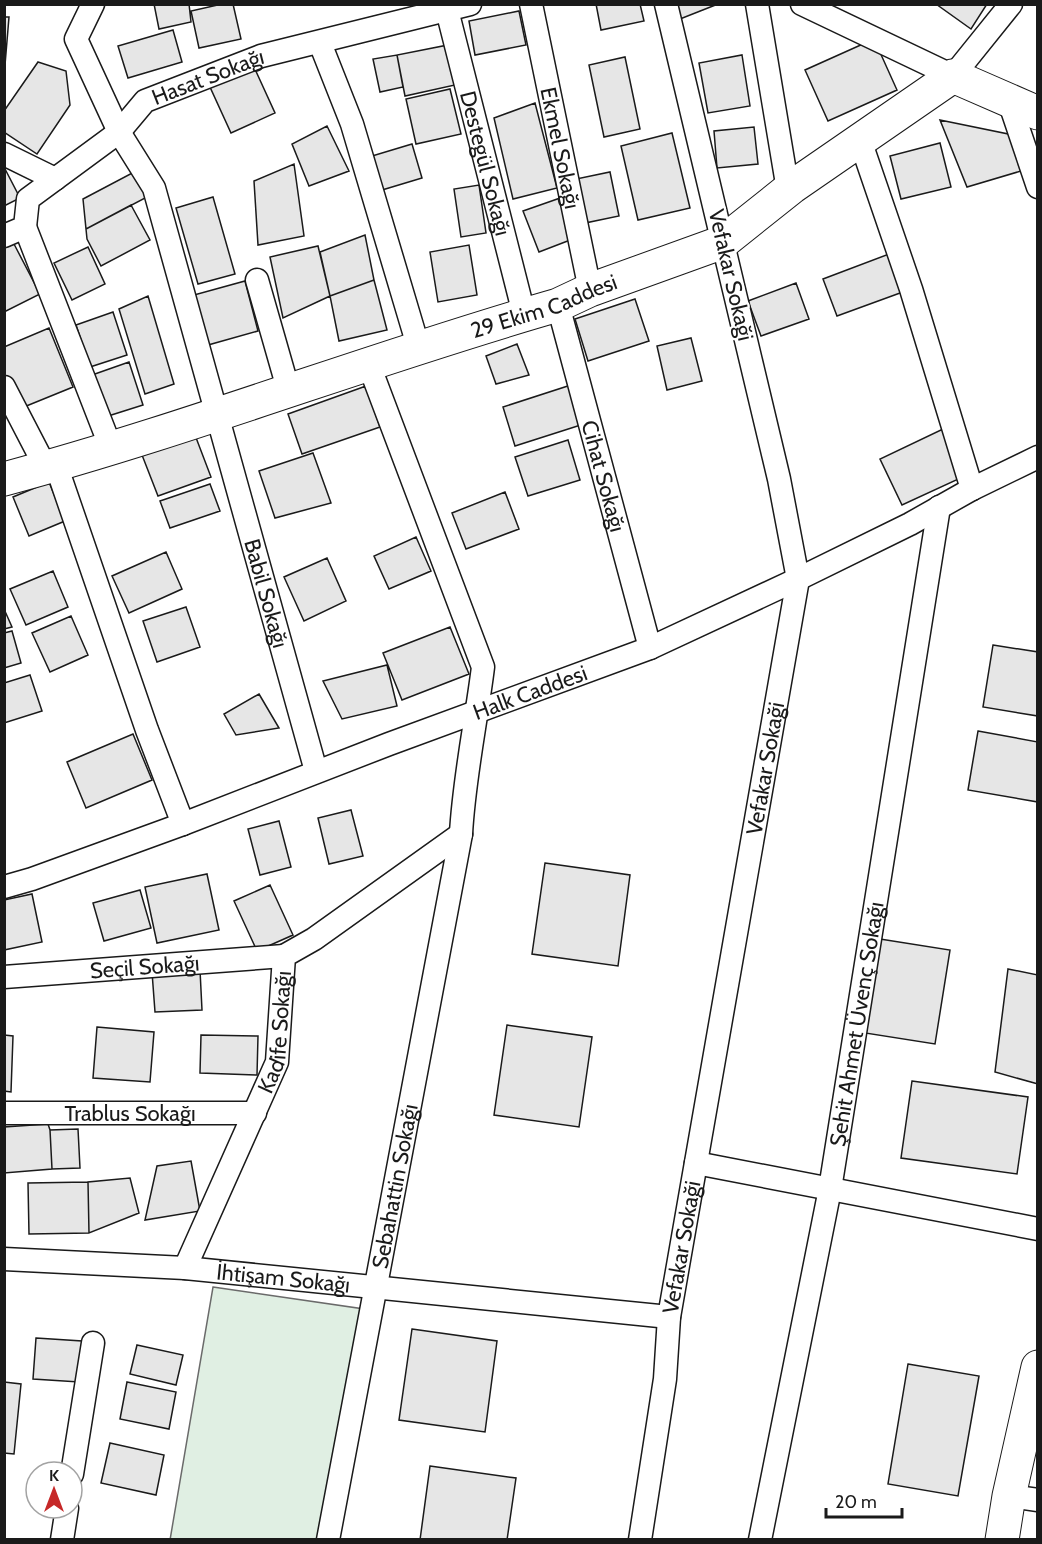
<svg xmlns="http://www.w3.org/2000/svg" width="1042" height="1544" font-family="Cabin,sans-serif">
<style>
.green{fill:#e0efe3;stroke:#6a6a6a;stroke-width:1.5}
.building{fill:#e6e6e6;stroke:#1a1a1a;stroke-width:1.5}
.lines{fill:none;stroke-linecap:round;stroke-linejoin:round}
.street-casing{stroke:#1a1a1a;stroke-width:25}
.secondary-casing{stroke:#1a1a1a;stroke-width:35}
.street{stroke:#fff;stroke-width:22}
.secondary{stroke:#fff;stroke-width:33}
.labels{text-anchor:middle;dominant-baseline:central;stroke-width:4.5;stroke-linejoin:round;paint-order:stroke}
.street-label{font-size:22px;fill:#1a1a1a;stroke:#fff}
</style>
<rect width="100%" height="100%" fill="#fff"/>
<path class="green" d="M 213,1287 L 364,1309 L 322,1539 L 170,1540 Z"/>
<path class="building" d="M 154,4 L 189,4 L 191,22 L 159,29 Z
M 222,4 L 233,4 L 241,39 L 199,48 L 191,11 Z
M 596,4 L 640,4 L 644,21 L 601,30 Z
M 674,4 L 718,4 L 680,19 Z
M 936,4 L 987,4 L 971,29 Z
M 519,11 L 526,45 L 475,55 L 469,21 Z
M 4,17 L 9,17 L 5,65 L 4,65 Z
M 173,30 L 182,62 L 128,78 L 118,46 Z
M 874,39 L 897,90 L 828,121 L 805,70 Z
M 448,45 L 455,85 L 405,96 L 397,55 Z
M 397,55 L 403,87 L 380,92 L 373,59 Z
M 742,55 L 750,106 L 708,113 L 699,63 Z
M 625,57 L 640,129 L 604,137 L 589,65 Z
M 38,62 L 66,71 L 70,105 L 37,154 L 4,132 L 4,111 Z
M 254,67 L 275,113 L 231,133 L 210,87 Z
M 450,89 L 461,134 L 416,144 L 406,99 Z
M 535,103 L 557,188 L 513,199 L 494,118 Z
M 940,120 L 1013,135 L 1021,171 L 967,187 Z
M 327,126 L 349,171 L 309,186 L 292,144 Z
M 754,127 L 758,164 L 717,168 L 714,131 Z
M 672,133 L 690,208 L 638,220 L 621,146 Z
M 940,143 L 951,187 L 901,199 L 890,156 Z
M 412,144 L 422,178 L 382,190 L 372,156 Z
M 294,164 L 304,236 L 258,245 L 254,181 Z
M 4,167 L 20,198 L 4,206 Z
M 136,171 L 149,196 L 86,229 L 83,199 Z
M 610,172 L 619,216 L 585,223 L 576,179 Z
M 479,185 L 486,233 L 461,237 L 454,189 Z
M 213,197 L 235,274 L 198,284 L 176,208 Z
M 563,197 L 578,237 L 539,252 L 523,211 Z
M 131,205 L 150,240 L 101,266 L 87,239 L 86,229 Z
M 365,235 L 374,280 L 330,296 L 320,252 Z
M 14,244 L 40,294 L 4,312 L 4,248 Z
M 469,245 L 477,295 L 438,302 L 430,252 Z
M 318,246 L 330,296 L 283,318 L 270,257 Z
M 88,247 L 105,284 L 72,300 L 54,263 Z
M 897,251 L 911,289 L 837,316 L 823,279 Z
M 374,280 L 387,330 L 339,341 L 330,296 Z
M 245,281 L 258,331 L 208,345 L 194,295 Z
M 796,283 L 809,319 L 761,336 L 748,301 Z
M 148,296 L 174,384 L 145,394 L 119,309 Z
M 635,299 L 649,341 L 588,361 L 575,319 Z
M 113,312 L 127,355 L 90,367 L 76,325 Z
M 49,328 L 73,387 L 19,409 L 4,373 L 4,347 Z
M 691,338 L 702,381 L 667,390 L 657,346 Z
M 517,344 L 529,375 L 496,384 L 486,356 Z
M 129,362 L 143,405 L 105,417 L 92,375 Z
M 574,384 L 587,423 L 515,446 L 503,407 Z
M 366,386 L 380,427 L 302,454 L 288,414 Z
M 943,429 L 965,476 L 902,505 L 880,459 Z
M 195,435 L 211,477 L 158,496 L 142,455 Z
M 568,440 L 580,480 L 528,496 L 515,457 Z
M 313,453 L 331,503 L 275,518 L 259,471 Z
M 49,482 L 65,521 L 29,536 L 13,497 Z
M 210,484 L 220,511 L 170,528 L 160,501 Z
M 505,492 L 519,529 L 466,549 L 452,513 Z
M 416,537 L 431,571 L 389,589 L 374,556 Z
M 166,552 L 182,589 L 129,613 L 112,576 Z
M 327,558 L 346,601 L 304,621 L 284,577 Z
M 53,571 L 68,607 L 26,625 L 10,589 Z
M 186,607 L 200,647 L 157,662 L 143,621 Z
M 4,609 L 12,627 L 4,629 Z
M 71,616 L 88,655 L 50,672 L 32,633 Z
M 450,627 L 469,674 L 402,700 L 383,653 Z
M 12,631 L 21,663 L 4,668 L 4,633 Z
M 993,645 L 1038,652 L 1038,716 L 983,707 Z
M 387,665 L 397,706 L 342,719 L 323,681 Z
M 30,675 L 42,711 L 4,723 L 4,683 Z
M 259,694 L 279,728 L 236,735 L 224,714 Z
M 978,731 L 1038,742 L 1038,802 L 968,790 Z
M 133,734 L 152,780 L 86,808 L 67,762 Z
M 351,810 L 363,856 L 329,864 L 318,818 Z
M 279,821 L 291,867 L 260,875 L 248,829 Z
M 545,863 L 630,875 L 618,966 L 532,954 Z
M 207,874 L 219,930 L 157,943 L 145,887 Z
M 270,885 L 293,935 L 257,951 L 234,901 Z
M 140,890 L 151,928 L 104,941 L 93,903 Z
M 32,894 L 42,942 L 4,950 L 4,900 Z
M 880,939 L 950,950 L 935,1044 L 865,1033 Z
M 1008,969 L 1038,975 L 1038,1084 L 995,1072 Z
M 200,970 L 202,1010 L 155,1012 L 152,972 Z
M 507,1025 L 592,1037 L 579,1127 L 494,1115 Z
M 97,1027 L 154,1032 L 150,1082 L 93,1078 Z
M 4,1035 L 13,1036 L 11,1092 L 4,1091 Z
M 201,1035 L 258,1036 L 257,1075 L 200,1073 Z
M 912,1081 L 1028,1097 L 1017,1174 L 901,1158 Z
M 48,1124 L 50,1130 L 52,1169 L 4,1173 L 4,1127 Z
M 78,1129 L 80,1168 L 52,1169 L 50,1130 Z
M 191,1161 L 200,1211 L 145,1220 L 157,1166 Z
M 130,1178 L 139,1213 L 89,1233 L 88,1182 Z
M 88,1182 L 89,1233 L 29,1234 L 28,1183 Z
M 412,1329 L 497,1341 L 485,1432 L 399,1420 Z
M 36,1338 L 82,1341 L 79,1382 L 33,1379 Z
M 137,1345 L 183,1355 L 176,1385 L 130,1374 Z
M 908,1364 L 979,1376 L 958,1496 L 888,1484 Z
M 4,1382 L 21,1384 L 14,1454 L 4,1453 Z
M 127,1382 L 176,1392 L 169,1429 L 120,1419 Z
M 110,1443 L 164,1455 L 156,1495 L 101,1483 Z
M 430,1466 L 516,1478 L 507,1540 L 420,1540 Z"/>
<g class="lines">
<g class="street-casing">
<g id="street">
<path id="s1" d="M 93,4 L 76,39 L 119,132 L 154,188 L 316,771"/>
<path id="s2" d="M 531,4 L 590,290"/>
<path d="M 757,4 L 788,190"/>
<path d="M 802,4 L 953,76 L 1011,4"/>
<path id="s3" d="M 447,10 L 524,314"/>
<path d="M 320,43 L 352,124 L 419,349"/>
<path d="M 1009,101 L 1038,187"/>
<path d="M 860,140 L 911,289 L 972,489"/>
<path d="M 4,154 L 55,179"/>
<path d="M 25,227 L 111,448"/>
<path id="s4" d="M 4,236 L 25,227 L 28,199 L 119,132 L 145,101 L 261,56 L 470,4"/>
<path d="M 257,280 L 289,392"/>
<path id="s5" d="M 558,305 L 650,648"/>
<path d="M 4,387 L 46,468"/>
<path d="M 56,465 L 147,730 L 183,824"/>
<path id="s6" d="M 4,887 L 32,879 L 183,824 L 389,744 L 650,648 L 798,579 L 910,524 L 972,489 L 1038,457"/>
<path id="s7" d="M 4,977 L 284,956"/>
<path id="s8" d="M 4,1113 L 255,1113"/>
<path d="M 696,1163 L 1038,1229"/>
<path id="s9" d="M 4,1259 L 185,1268 L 669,1317"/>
<path id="s10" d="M 185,1268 L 277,1062 L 284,956 L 314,939 L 461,834"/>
<path d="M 72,1474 L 93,1343"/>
<path d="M 1009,1496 L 1038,1500"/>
<path d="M 62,1540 L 67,1508"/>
<path id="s11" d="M 328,1540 L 461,834 C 464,778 476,723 483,667 L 369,365"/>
<path id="s12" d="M 640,1540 L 665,1379 L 669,1317 L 798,579 L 779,479 L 666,4"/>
<path id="s13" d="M 760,1540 L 830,1189 L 939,507"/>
</g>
</g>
<g class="secondary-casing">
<g id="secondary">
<path id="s14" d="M 4,479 C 191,429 372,358 558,305 L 590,290 L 723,242 L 792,187 L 953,76 L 1038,113"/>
<path d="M 1002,1540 L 1009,1496 L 1038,1367"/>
</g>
</g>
<use href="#street" class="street"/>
<use href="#secondary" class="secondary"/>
</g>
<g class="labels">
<g class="street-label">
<text stroke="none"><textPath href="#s4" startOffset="272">Hasat Sokağı</textPath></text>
<text stroke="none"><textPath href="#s2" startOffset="147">Ekmel Sokağı</textPath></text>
<text stroke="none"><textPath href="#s3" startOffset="158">Destegül Sokağı</textPath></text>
<text transform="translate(731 275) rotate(77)">Vefakar Sokaği</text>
<text stroke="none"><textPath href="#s14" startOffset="567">29 Ekim Caddesi</textPath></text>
<text stroke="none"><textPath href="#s5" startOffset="177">Cihat Sokağı</textPath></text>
<text stroke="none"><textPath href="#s1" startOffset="628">Babil Sokağı</textPath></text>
<text stroke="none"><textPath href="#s6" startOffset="561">Halk Caddesi</textPath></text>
<text stroke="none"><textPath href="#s12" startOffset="782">Vefakar Sokaği</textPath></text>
<text stroke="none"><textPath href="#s7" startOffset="141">Seçil Sokağı</textPath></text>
<text stroke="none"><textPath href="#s13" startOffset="525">Şehit Ahmet Üvenç Sokağı</textPath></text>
<text stroke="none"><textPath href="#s10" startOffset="255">Kadife Sokağı</textPath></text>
<text stroke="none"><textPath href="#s8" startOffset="126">Trablus Sokağı</textPath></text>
<text stroke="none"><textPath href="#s11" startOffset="360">Sebahattin Sokağı</textPath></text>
<text stroke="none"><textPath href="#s12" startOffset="296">Vefakar Sokaği</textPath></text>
<text stroke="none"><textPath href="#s9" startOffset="280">İhtişam Sokağı</textPath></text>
</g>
</g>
<rect width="1042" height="1544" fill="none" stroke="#1a1a1a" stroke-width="12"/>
<g transform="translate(54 1490)"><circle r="28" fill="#ffffff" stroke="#a3a3a3" stroke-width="1.5"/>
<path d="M0-4.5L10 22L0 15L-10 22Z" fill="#c62828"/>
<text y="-9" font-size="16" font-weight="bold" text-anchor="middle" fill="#1a1a1a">K</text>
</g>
<path d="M826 1508v9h76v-9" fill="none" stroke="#1a1a1a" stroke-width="3"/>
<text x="835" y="1508" font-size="18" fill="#1a1a1a" stroke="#ffffff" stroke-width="4.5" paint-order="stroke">20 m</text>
</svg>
